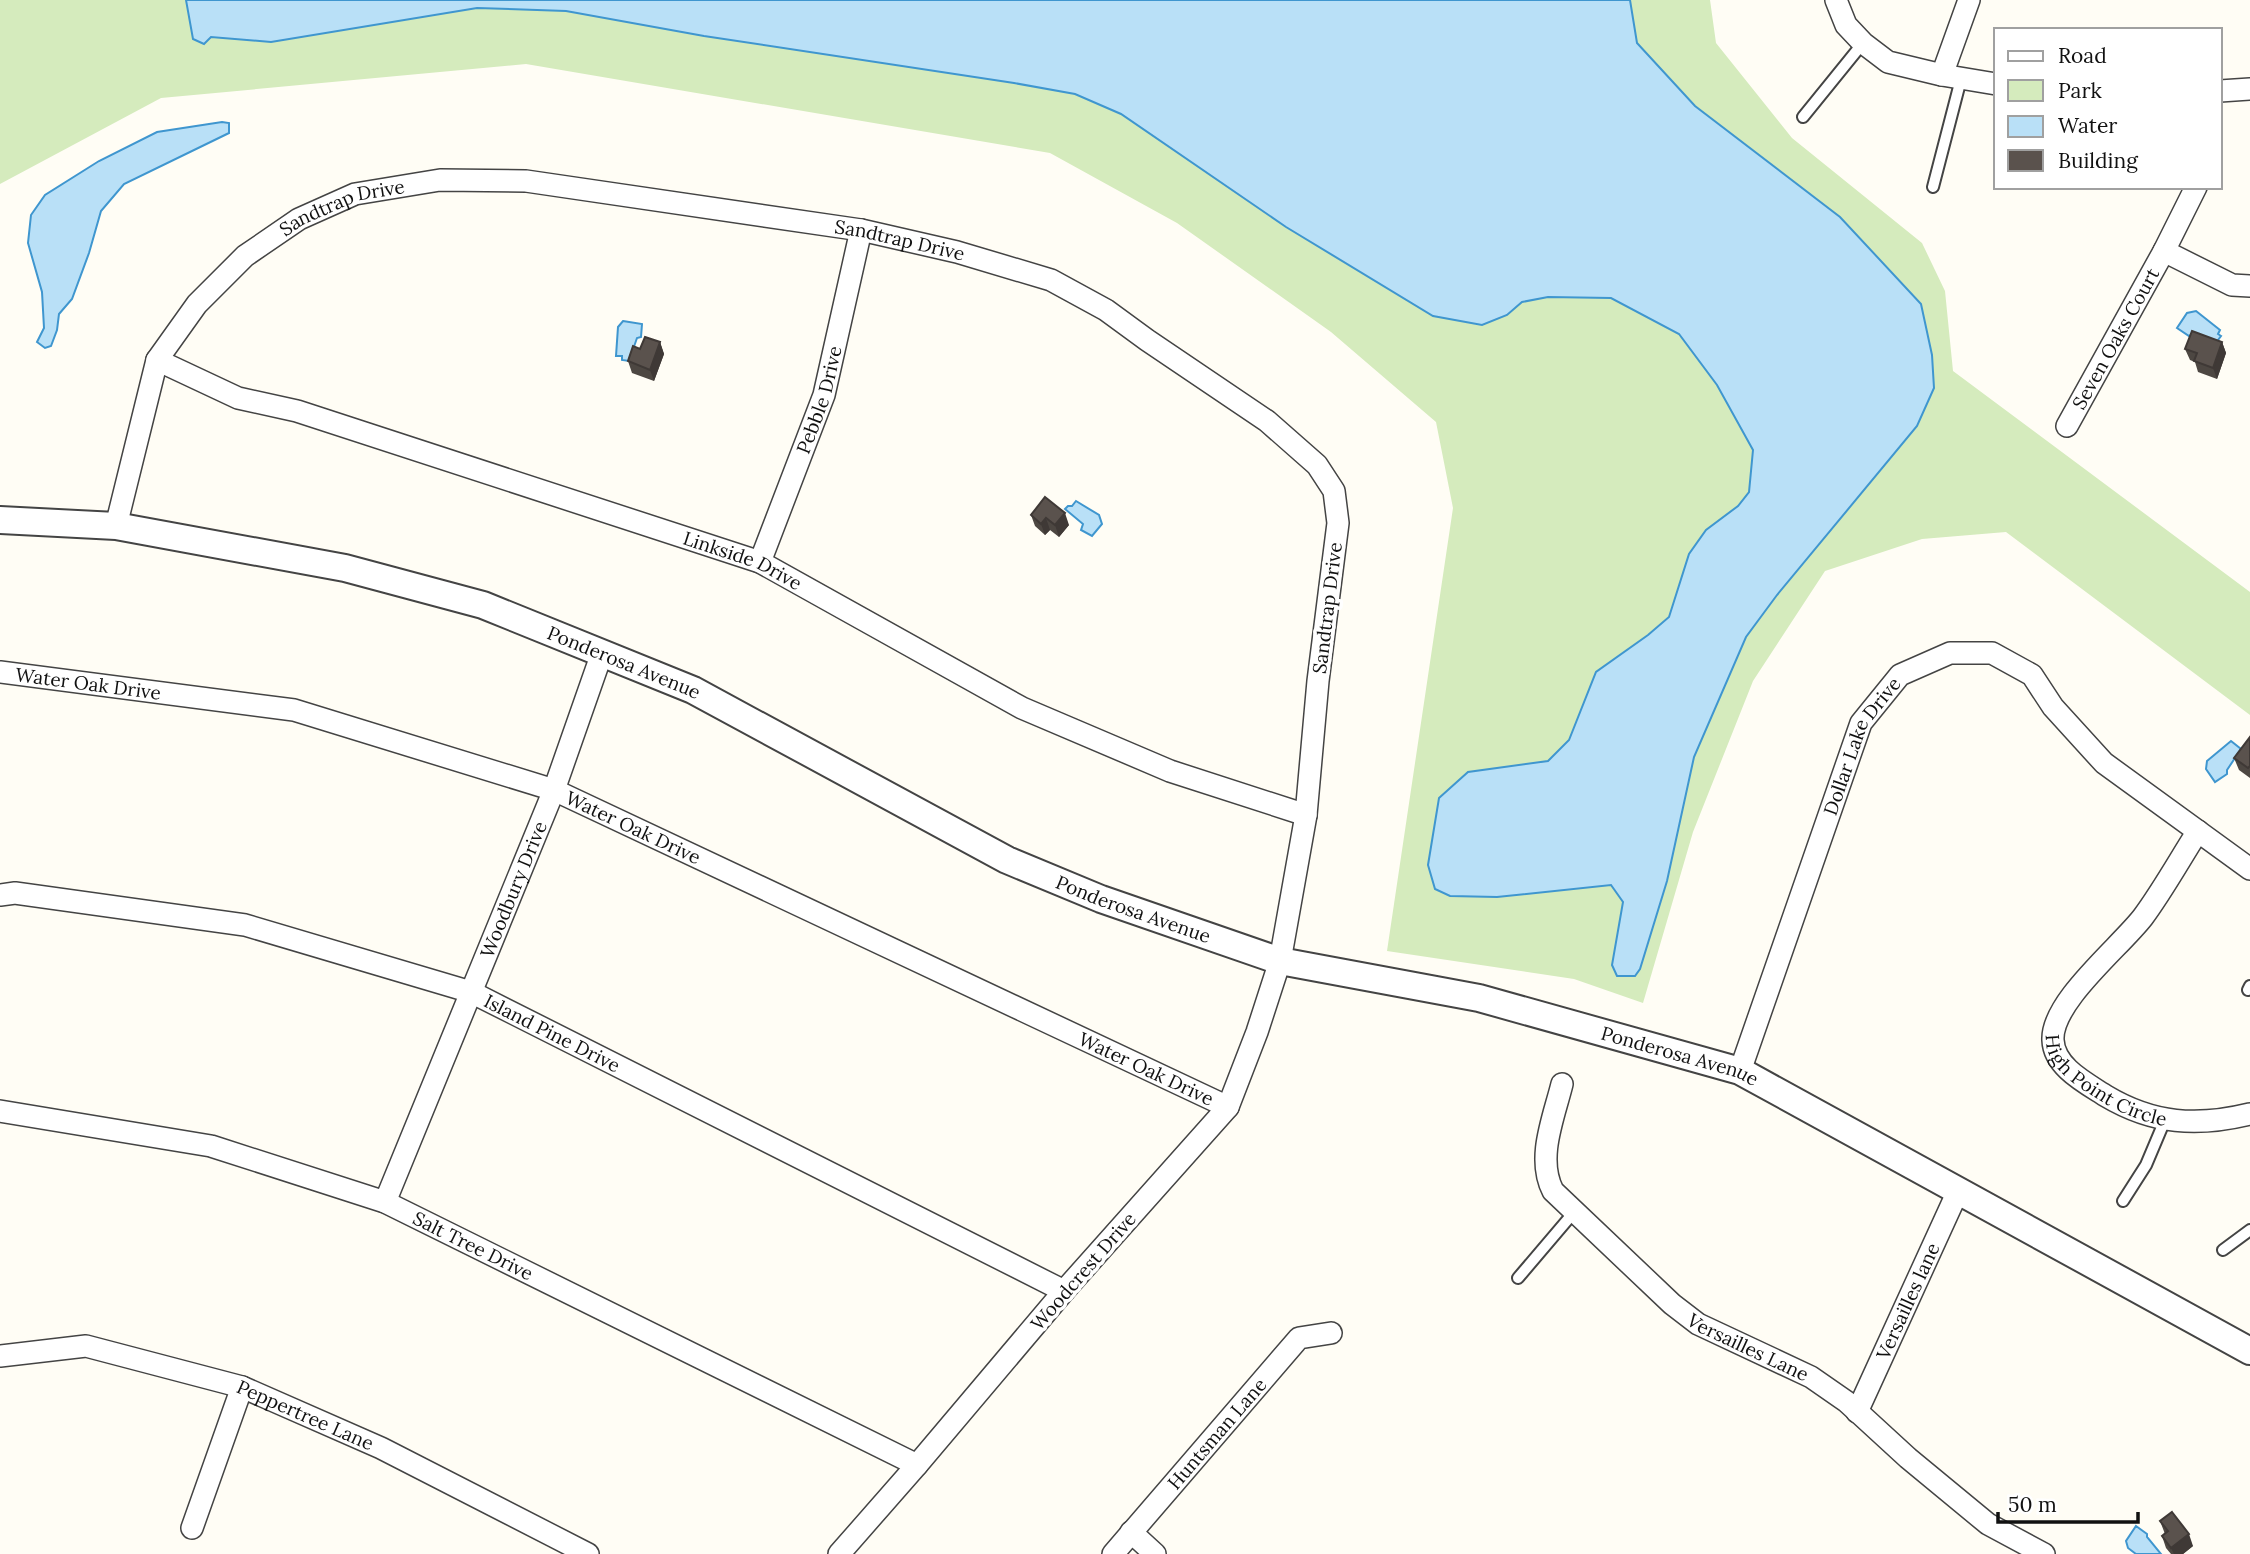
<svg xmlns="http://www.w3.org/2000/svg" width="2250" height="1554" font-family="Lora,serif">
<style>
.green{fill:#d5ebbd}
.water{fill:#b9e0f7;stroke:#3f96cf;stroke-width:2}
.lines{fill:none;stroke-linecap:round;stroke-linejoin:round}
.service-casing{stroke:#444;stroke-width:14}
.minor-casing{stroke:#444;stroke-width:24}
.tertiary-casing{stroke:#444;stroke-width:30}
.service{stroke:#fff;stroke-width:10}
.minor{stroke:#fff;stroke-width:21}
.tertiary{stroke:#fff;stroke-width:26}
.wall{fill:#4d4742}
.shaded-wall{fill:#3f3936}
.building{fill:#5a524d;stroke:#3f3936;stroke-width:2}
.labels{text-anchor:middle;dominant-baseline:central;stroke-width:7;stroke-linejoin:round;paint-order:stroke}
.street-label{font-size:19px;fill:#111;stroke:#fff}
</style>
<rect width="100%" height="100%" fill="#fffdf5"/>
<path class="green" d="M 0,0 L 186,0 L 193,39 L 210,37 L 271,42 L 268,0 L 980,0 L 1014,83 L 1075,94 L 1121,114 L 1286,227 L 1433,316 L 1482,325 L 1637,43 L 1630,0 L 1710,0 L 1716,43 L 1792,138 L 1922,243 L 1945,291 L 1953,371 L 2250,592 L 2250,715 L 2006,532 L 1922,539 L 1825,571 L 1753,681 L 1693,832 L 1643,1003 L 1574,979 L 1387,951 L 1453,508 L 1436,422 L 1331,332 L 1177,223 L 1050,153 L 526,64 L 161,98 L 0,184 Z"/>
<path class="water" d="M 186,0 L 1630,0 L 1637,43 L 1695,106 L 1840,217 L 1921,304 L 1932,355 L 1934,388 L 1917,426 L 1777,595 L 1746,637 L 1694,757 L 1667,881 L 1640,969 L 1635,976 L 1617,976 L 1612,965 L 1623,902 L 1611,885 L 1497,897 L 1450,896 L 1435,889 L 1428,865 L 1439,798 L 1468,772 L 1548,761 L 1569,740 L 1596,672 L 1648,635 L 1669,617 L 1689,554 L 1706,530 L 1738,506 L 1749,492 L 1753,450 L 1717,385 L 1679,334 L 1611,298 L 1548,297 L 1522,302 L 1507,315 L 1482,325 L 1433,316 L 1286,227 L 1121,114 L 1075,94 L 1014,83 L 704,36 L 566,11 L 477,8 L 271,42 L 211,37 L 204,44 L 193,39 Z
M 222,122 L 229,123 L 229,133 L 124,184 L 101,211 L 89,253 L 72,299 L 59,314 L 57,330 L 51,346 L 45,348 L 37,342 L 44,328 L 42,292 L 28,243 L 31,215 L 45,195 L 99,161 L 157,132 Z
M 2196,311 L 2220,330 L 2218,334 L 2221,336 L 2215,344 L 2193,334 L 2189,336 L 2177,328 L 2187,313 Z
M 623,321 L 642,324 L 641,337 L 637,338 L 629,361 L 622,360 L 622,356 L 616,356 L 618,327 Z
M 1076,501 L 1099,515 L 1102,524 L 1092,536 L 1081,530 L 1083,524 L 1065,509 L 1068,506 L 1072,506 Z
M 2231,741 L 2241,749 L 2227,770 L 2227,774 L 2215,782 L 2206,769 L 2207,761 Z
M 2136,1526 L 2147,1534 L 2147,1537 L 2161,1554 L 2136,1554 L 2128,1548 L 2126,1541 Z"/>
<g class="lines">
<g class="service-casing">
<path id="service" d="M 1803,117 L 1863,43
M 1933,187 L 1961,79
M 2248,990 L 2250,986
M 2123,1201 L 2146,1165 L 2165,1120
M 2223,1250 L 2250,1230
M 1518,1278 L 1575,1211"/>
</g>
<g class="minor-casing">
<g id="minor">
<path d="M 1836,0 L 1846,25 L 1863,43 L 1888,62 L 1942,75 L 1996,84"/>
<path d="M 1942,75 L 1969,0"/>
<path d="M 2220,91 L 2250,89"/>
<path d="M 2164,251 L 2232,285 L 2250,286"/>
<path id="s1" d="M 157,360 L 238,398 L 297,411 L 760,562 L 1022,708 L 1170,771 L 1306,815"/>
<path id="s2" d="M 2067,426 L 2164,251 L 2196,187"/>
<path id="s3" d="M 116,526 L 157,360 L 197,304 L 245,256 L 299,219 L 355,194 L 440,180 L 526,181 L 861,230 L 957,252 L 1051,280 L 1106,310 L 1147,340 L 1267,421 L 1317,465 L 1334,491 L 1338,523 L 1318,681 L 1306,815 L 1280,961 L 1257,1032 L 1228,1107 L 1064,1291 L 917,1465 L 839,1554"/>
<path id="s4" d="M 760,562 L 824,395 L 861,230"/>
<path id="s5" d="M 0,672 L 294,710 L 554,790 L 1228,1107"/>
<path id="s6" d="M 2198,831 C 2180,859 2163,890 2143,917 C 2120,947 2051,1002 2053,1040 C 2054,1067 2086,1083 2106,1096 C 2153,1124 2197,1127 2250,1114"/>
<path id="s7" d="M 0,895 L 15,893 L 245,925 L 471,992 L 1064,1291"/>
<path id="s8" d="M 1740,1071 L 1861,723 L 1900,675 L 1950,653 L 1992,653 L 2032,675 L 2053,707 L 2104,763 L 2250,869"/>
<path id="s9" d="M 1562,1084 C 1554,1117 1536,1158 1553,1191 L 1672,1304 L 1698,1324 L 1811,1377 L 1847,1402 L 1908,1458 L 1988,1524 L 2044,1554"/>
<path id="s10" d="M 0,1111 L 211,1146 L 385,1202 L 917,1465"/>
<path id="s11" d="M 385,1202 L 554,790 L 602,653"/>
<path id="s12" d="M 0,1356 L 86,1346 L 242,1387 L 381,1448 L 588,1554"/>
<path id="s13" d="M 1857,1412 L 1958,1191"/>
<path d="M 192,1528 L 242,1387"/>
<path d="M 1131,1532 L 1155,1554"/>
<path id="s14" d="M 1113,1554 L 1299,1338 L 1331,1333"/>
</g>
</g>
<g class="tertiary-casing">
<g id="tertiary">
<path id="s15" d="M 0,520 L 116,526 L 345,568 L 483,605 L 693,690 L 1007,860 L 1101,899 L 1280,961 L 1479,998 L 1740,1071 L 2250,1351"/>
</g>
</g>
<use href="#service" class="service"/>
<use href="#minor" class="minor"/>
<use href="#tertiary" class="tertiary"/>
</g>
<path class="wall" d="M 660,342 L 664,354 L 654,381 L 632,373 L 628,361 L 640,349 Z
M 2222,342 L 2226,353 L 2217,379 L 2198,372 L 2195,362 L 2190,360 L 2185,349 Z
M 1031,515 L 1069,525 L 1059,537 L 1050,530 L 1045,535 L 1035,526 Z
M 2250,737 L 2250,778 L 2239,770 L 2234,758 Z
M 2160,1521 L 2193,1546 L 2183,1554 L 2171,1554 L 2166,1548 L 2162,1536 L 2165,1534 Z"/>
<path class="shaded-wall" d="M 660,342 L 664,354 L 654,381 L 650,370 Z
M 2222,342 L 2226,353 L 2217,379 L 2213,368 Z
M 1065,513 L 1069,525 L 1059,537 L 1055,525 Z
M 1046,518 L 1050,530 L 1045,535 L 1041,524 Z
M 2189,1534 L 2193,1546 L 2183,1554 L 2174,1554 L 2171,1548 Z"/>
<path class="building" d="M 2192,331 L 2222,342 L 2213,368 L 2194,361 L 2197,353 L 2185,349 Z
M 645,337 L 660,342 L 650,370 L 628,361 L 633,346 L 640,349 Z
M 1045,497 L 1065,513 L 1055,525 L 1046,518 L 1041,524 L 1031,515 Z
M 2250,737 L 2250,766 L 2248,768 L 2234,758 Z
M 2172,1512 L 2189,1534 L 2171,1548 L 2162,1536 L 2168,1531 L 2160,1521 Z"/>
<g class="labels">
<g class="street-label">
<text stroke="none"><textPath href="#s3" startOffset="418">Sandtrap Drive</textPath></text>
<text stroke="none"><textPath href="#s3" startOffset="985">Sandtrap Drive</textPath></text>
<text stroke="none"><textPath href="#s2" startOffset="100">Seven Oaks Court</textPath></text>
<text stroke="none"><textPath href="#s4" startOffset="173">Pebble Drive</textPath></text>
<text stroke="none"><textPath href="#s1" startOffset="620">Linkside Drive</textPath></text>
<text transform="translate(1327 608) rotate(-83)">Sandtrap Drive</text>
<text stroke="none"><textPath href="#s15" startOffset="644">Ponderosa Avenue</textPath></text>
<text stroke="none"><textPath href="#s5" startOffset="89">Water Oak Drive</textPath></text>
<text stroke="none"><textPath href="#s8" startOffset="348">Dollar Lake Drive</textPath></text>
<text stroke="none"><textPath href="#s5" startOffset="656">Water Oak Drive</textPath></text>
<text stroke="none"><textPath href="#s11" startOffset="338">Woodbury Drive</textPath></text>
<text stroke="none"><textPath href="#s15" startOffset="1211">Ponderosa Avenue</textPath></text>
<text stroke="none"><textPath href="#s7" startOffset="574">Island Pine Drive</textPath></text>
<text stroke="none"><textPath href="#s15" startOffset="1778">Ponderosa Avenue</textPath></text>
<text stroke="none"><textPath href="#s5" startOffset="1223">Water Oak Drive</textPath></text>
<text stroke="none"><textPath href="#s6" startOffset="327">High Point Circle</textPath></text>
<text stroke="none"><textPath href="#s10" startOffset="495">Salt Tree Drive</textPath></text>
<text transform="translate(1083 1271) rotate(-49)">Woodcrest Drive</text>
<text stroke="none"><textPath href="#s13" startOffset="122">Versailles lane</textPath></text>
<text stroke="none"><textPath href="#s9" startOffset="362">Versailles Lane</textPath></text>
<text stroke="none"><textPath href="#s12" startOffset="317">Peppertree Lane</textPath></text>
<text stroke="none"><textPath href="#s14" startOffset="159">Huntsman Lane</textPath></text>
</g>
</g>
<rect x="1994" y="28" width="228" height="161" fill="#ffffff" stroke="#a0a0a0" stroke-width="2"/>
<rect x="2008" y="51" width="35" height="10" fill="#ffffff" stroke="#a0a0a0" stroke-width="2"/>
<text x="2058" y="63" font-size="21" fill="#111111">Road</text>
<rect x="2008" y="80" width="35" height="21" fill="#d5ebbd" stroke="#a0a0a0" stroke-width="2"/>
<text x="2058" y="98" font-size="21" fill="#111111">Park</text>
<rect x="2008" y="116" width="35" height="21" fill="#b9e0f7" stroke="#a0a0a0" stroke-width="2"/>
<text x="2058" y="133" font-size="21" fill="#111111">Water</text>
<rect x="2008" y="150" width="35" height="21" fill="#5a524d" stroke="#a0a0a0" stroke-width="2"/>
<text x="2058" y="168" font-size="21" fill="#111111">Building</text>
<path d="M1998 1512v10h140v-10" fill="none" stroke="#111111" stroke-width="3.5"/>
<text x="2008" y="1512" font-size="21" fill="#111111" stroke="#ffffff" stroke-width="5" paint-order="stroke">50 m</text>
</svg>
